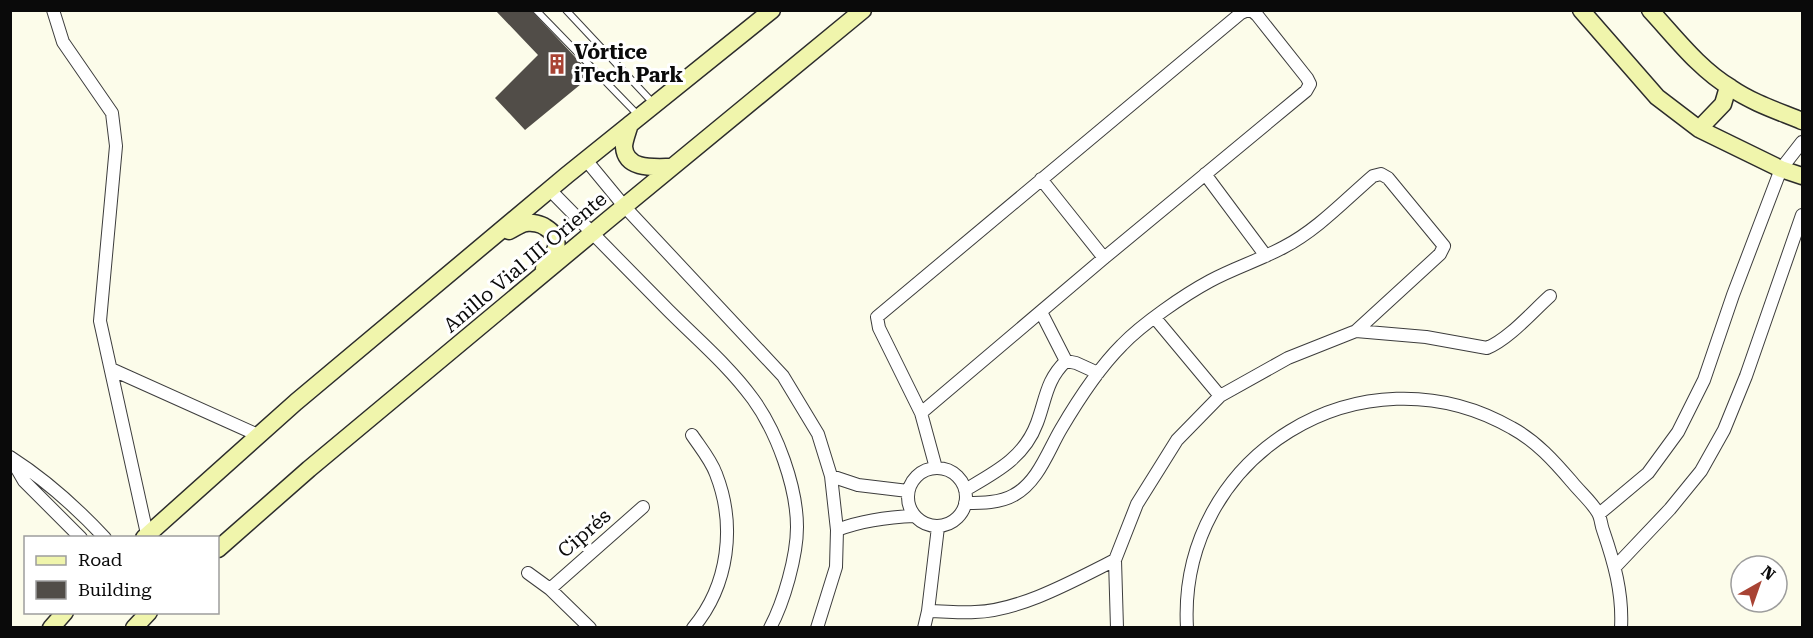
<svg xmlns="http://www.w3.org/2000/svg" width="1813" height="638" font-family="'Roboto Serif',serif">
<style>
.building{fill:#514d48}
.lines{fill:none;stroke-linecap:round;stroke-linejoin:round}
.service-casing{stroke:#3d3d3d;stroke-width:8}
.minor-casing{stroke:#3d3d3d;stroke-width:14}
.secondary-casing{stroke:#2c2c2c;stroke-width:19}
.service{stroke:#fff;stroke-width:6}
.minor{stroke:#fff;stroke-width:12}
.secondary{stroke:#f0f5ac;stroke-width:16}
.labels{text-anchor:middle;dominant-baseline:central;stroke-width:6;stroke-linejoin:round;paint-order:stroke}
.poi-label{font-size:20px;font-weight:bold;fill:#0a0a0a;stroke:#fff;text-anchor:start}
.street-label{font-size:20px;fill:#0a0a0a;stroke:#fff}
</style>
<rect width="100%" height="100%" fill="#fcfcea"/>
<path class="building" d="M 495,10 L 531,10 L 592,75 L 525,130 L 495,98 L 538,55 Z"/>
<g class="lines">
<g class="service-casing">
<path id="service" d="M 536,10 L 638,115
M 566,10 L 654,104"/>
</g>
<g class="minor-casing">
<path id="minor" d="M 53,10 L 63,42 L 112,113 L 116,146 L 100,321 L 147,534
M 586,160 L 624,206 L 783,376 L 818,434 L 831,476 L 837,530 L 836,567 L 817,628
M 1205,174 L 1266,256
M 1041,179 L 1104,258
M 550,190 C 589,230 629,270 668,310 C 697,339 729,366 753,399 C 777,432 797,487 797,527 C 797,556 784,602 770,628
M 1041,312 L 1066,361
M 1155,318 L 1220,396
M 1066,361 L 1076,363 L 1098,373
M 111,369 L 258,435
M 921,413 L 1104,258 L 1306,91 L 1310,84 L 1307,78 L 1257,15 L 1251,10
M 692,435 C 700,447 711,460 716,474 C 736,525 729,585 693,628
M 10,457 C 46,480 76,507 105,538
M 13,462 L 24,481 L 81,538
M 936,468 L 921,413 L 879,328 L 877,317 L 1241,13 L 1248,10
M908 497a29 29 0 1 1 58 0a29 29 0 1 1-58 0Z
M 831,476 L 858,485 L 908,491
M 965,490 C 996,472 1024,458 1037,423 C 1046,399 1046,380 1066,361
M 965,503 C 982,503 1000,503 1014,495 C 1038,482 1048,451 1061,429 C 1078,400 1098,369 1122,345 C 1142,324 1184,295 1210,281 C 1234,268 1260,260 1284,247 C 1317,230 1345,200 1373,176 L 1381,174 L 1388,178 L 1444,246 L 1440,254 L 1356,331
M 1599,514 L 1648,473 L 1678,432 L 1704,380 L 1733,295 L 1781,169 L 1802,142
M 837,530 C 863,520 887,517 915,516
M 1616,566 L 1670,509 L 1701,471 L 1724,430 L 1746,376 L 1802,215
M 528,573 L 550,589 L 590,628
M 550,589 L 643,507
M 928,611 C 944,611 960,613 975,612 C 1020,611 1075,580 1115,560
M 924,628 L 928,611 L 938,527
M 1117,628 L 1115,560 L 1137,504 L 1177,440 L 1220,396 L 1288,358 L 1356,331 L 1426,337 L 1487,348 C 1509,339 1532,312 1550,296
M 1187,628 C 1177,456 1362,342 1512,428 C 1536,441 1554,461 1572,482 C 1580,492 1592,502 1598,513 C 1601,518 1601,525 1603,530 C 1614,562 1623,593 1621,628"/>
</g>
<g class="secondary-casing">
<path id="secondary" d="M 1581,10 L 1657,97 L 1699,129 L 1781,169 L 1802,176
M 1650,10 C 1675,37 1699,69 1731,88 C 1753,103 1778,111 1802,121
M 630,124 C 628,131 624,141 624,147 C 626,171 656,167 672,167
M 1699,129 L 1723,104 L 1728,87
M 509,231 C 514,229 521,223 527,223 C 532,222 541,224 545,227 C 565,239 555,254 544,268
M 144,538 L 296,402 L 567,175 L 772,10
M 218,549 L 309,469 L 609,219 L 863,10
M 51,628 L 65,612
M 134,628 L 149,612"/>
</g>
<use href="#service" class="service"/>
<use href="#minor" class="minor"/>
<use href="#secondary" class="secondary"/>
</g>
<defs>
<g id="building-bare" transform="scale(1.62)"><path d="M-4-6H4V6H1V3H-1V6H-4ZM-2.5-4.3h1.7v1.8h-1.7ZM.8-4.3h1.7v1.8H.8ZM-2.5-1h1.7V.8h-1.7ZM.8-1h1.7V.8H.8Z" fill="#a84334" stroke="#fff" stroke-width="2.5" paint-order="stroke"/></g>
</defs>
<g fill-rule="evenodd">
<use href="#building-bare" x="557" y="64"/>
</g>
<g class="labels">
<g class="poi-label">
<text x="574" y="52">Vórtice<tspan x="574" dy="23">iTech Park</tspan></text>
</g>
<g class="street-label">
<text transform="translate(525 262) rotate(-40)">Anillo Vial III Oriente</text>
<text transform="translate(584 533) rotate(-41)">Ciprés</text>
</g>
</g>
<rect width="1813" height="638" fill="none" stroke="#0a0a0a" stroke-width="24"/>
<rect x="24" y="536" width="195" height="78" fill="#ffffff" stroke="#9d9d9d" stroke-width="1.5"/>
<rect x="36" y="556" width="30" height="9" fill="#f0f5ac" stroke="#9d9d9d" stroke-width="1.5"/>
<text x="78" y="566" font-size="18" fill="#0a0a0a">Road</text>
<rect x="36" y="581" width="30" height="18" fill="#514d48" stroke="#9d9d9d" stroke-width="1.5"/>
<text x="78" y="596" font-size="18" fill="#0a0a0a">Building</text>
<g transform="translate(1759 584) rotate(40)"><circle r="28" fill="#ffffff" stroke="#9d9d9d" stroke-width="1.5"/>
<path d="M0-4.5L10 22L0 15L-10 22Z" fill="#a84334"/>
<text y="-9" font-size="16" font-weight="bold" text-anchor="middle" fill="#0a0a0a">N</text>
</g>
</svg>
